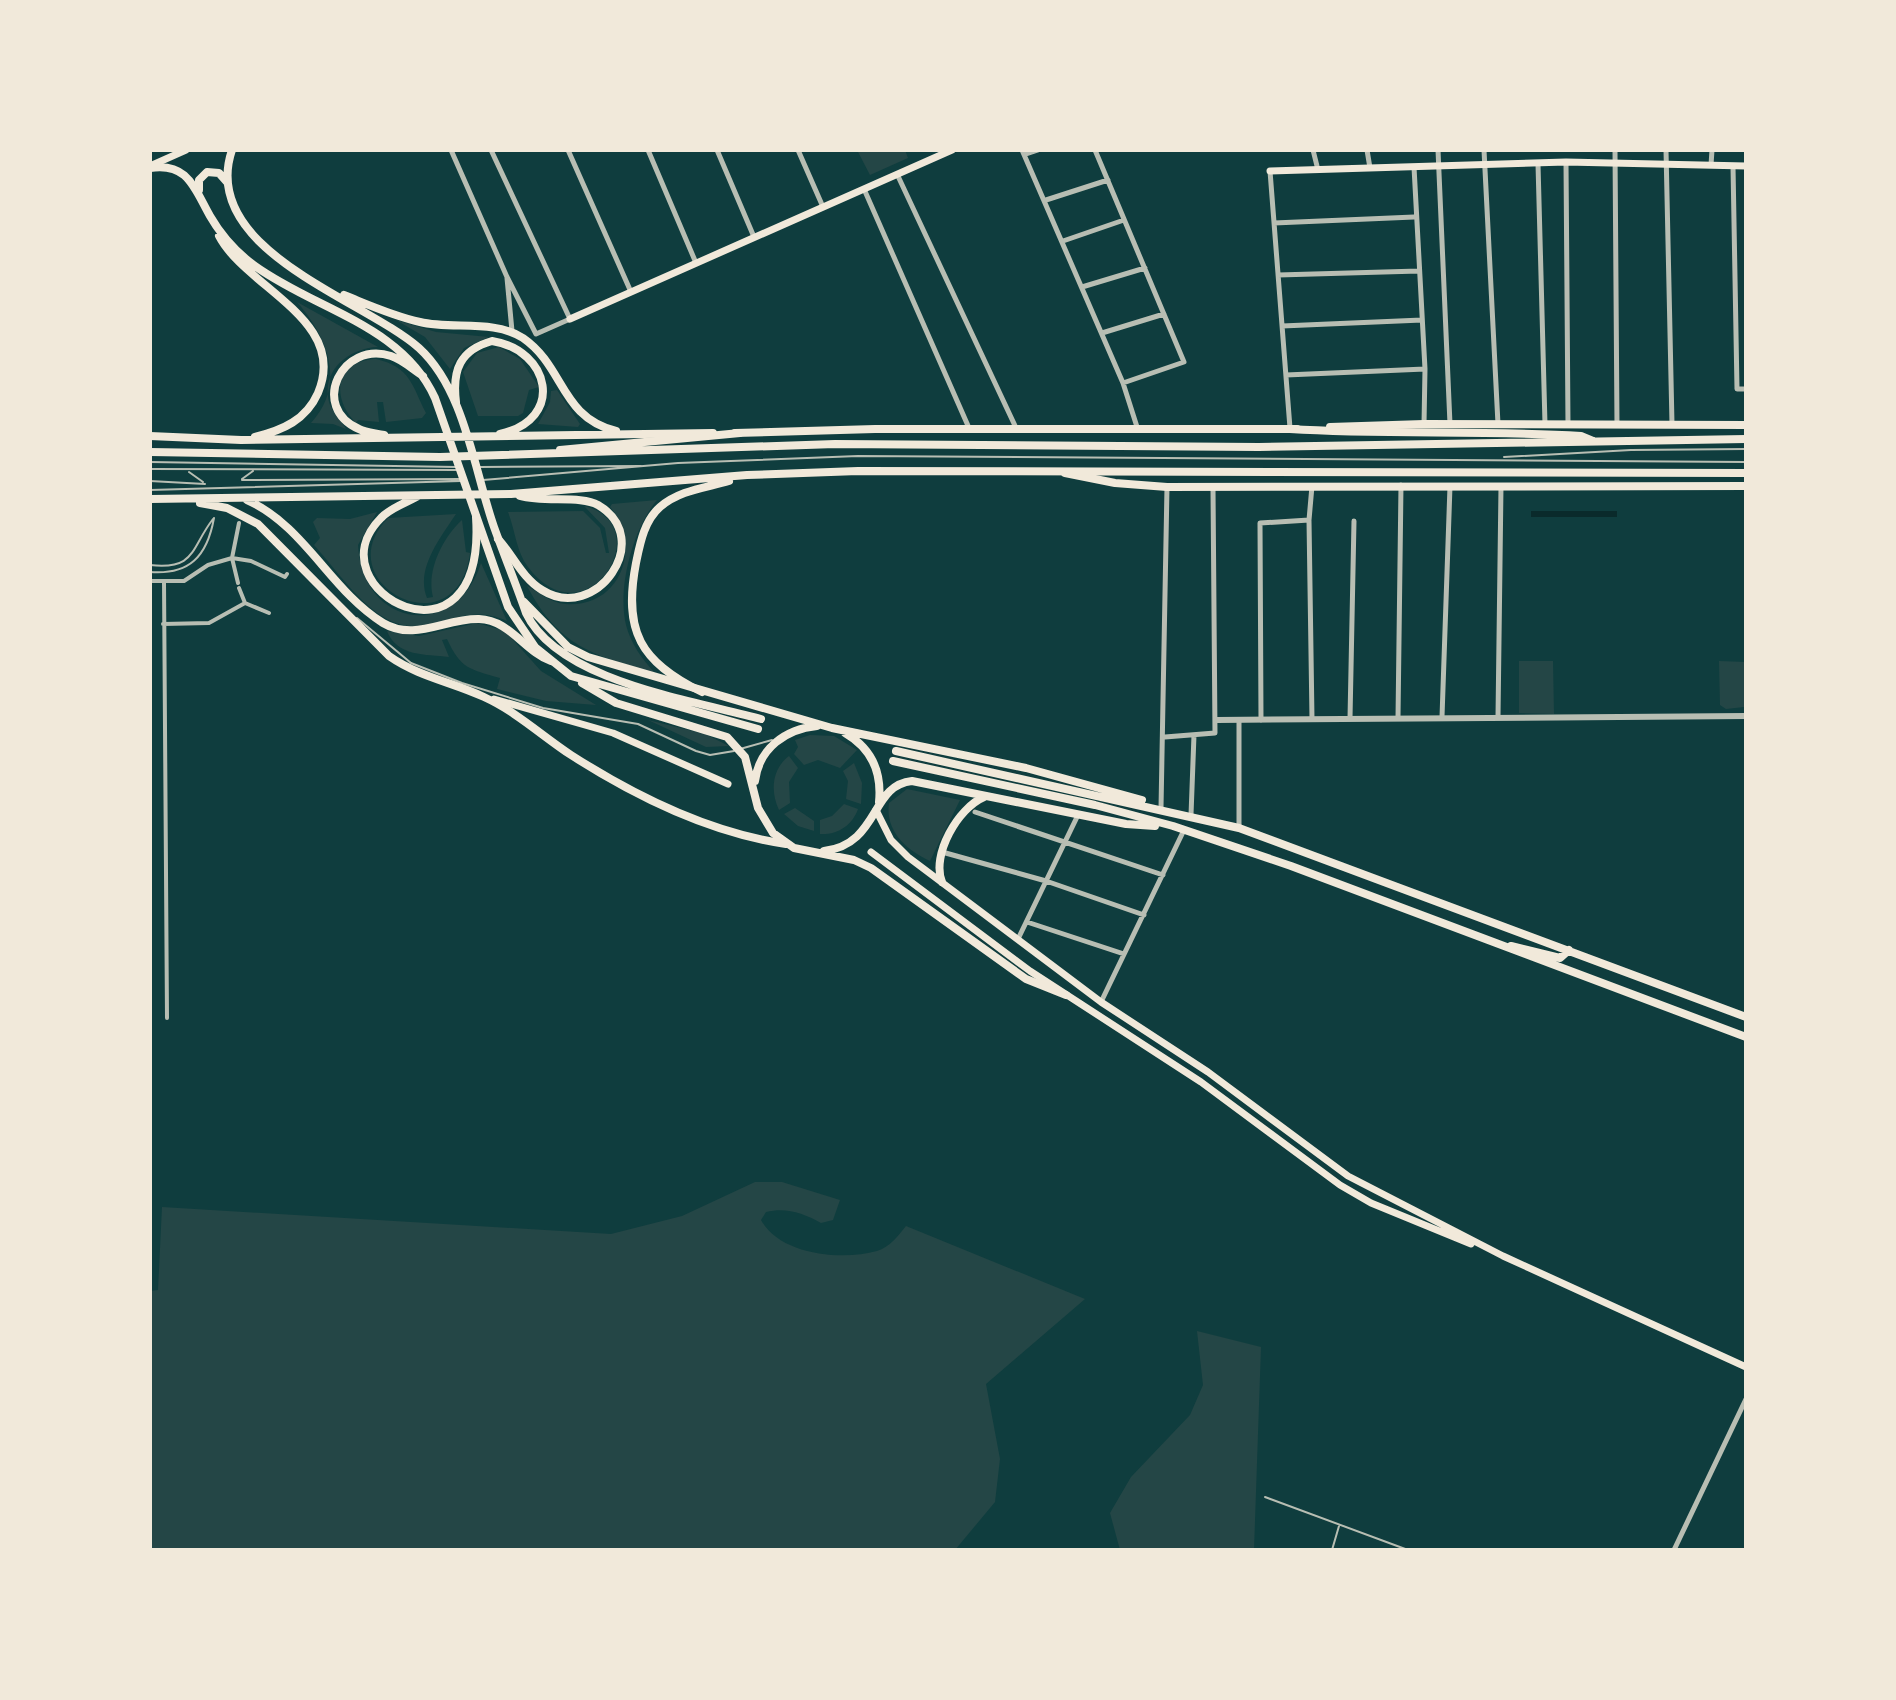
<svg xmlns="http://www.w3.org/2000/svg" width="1896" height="1700" font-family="'Open Sans',sans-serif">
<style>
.green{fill:#244646}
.water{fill:#0a2a2b}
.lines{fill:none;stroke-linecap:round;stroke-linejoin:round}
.service{stroke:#b8beb3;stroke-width:2}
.pedestrian{stroke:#b8beb3;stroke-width:4}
.minor{stroke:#b8beb3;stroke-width:5}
.tertiary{stroke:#b8beb3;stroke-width:6}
.secondary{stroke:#f1e9da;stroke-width:7}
.primary{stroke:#f1e9da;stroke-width:8}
.trunk{stroke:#f1e9da;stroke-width:8}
</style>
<rect width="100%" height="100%" fill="#0f3d3e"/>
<path class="green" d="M 857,150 L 905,150 L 908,158 L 870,175 Z
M 297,302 L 378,347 C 348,348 319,372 330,405 C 334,414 343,423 346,429 L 333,424 L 311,423 C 347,384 327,336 297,302 Z
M 396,320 L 436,332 L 489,337 L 464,348 L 450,369 L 425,337 Z
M 499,347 L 520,359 L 539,387 L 529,390 L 523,413 L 518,416 L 478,416 L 463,372 L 477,353 Z
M 376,359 C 411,367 412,386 426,413 L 422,418 L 386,422 L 383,402 L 377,402 L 379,422 L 358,420 L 356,423 C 331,398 334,361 376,359 Z
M 557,390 L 580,424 L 578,427 L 538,424 L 550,402 L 551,391 Z
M 657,500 C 633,529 617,587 626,625 C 631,644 642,659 655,673 C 593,655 559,647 527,586 C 539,592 550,603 566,604 C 621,608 643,545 610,507 L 612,504 Z
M 584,506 C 661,525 586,644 528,567 C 516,551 516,533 508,512 L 583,511 L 600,528 L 606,553 L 609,553 L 605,528 Z
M 377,512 L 358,545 C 362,628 456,642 481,563 L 507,621 C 462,601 438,635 399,624 C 365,614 337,570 314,545 L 320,538 L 313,522 L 317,518 L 350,519 Z
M 456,514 C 441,537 415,569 427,598 L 433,597 C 426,571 443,537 462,520 L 466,552 L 470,553 C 457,653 324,583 388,518 Z
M 477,623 L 505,631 L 541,671 L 596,705 L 546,701 L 497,689 L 500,678 C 469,669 461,669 447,639 L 442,640 L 449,657 C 426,654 397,657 387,631 L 419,636 Z
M 1519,661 L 1553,661 L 1554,714 L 1519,713 Z
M 1719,661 L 1746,662 L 1744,707 L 1726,709 L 1720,705 Z
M 648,720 L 705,734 L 729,746 L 706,747 Z
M 810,735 L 834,736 L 857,750 L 840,768 L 818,760 L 804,765 L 794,754 L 798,747 L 795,740 Z
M 789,756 L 798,768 L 789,782 L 790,803 L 779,810 C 770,791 772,769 789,756 Z
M 854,763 L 862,783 L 861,804 L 846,799 L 848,781 L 843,771 Z
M 907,789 L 960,800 L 930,861 C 906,850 885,831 889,803 Z
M 844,804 L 858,809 C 852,826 837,835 820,834 L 820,820 L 832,816 Z
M 795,808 L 814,821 L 814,831 L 798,826 L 784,814 Z
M 755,1182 L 782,1182 L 840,1200 L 833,1220 L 821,1223 C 803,1213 786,1207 766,1212 L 761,1220 C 780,1255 842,1261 877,1251 C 890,1247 898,1236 906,1226 L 1085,1299 L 986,1384 L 1000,1459 L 995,1502 L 955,1550 L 150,1550 L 150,1291 L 158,1290 L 162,1207 L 611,1234 L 682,1216 Z
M 1197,1331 L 1261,1347 L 1254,1550 L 1120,1550 L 1110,1513 L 1131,1477 L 1190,1415 L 1203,1385 Z"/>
<path class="water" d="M 1531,511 L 1617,511 L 1617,517 L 1531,517 Z"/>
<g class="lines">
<path class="service" d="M 1504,457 L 1631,450 L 1746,449
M 150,462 L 457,467
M 480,467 L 641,466
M 150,469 L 456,470
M 189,472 L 203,482
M 242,479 L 253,471
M 242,480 L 461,479
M 483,480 L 678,463 L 858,456 L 1746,462
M 150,481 L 205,484
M 150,490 L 461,481
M 150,565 C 196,570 190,549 213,519
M 150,572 C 189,575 207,557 214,518
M 357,618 L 411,663 L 462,683 L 543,708 L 638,724 L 696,751 L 710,755 L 734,751
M 740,749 L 772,740
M 1265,1497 L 1408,1550
M 1332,1550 L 1339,1526"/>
<path class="pedestrian" d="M 150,581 L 184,581 L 208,565 L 232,558 L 251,561 L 285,577 L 287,574
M 164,581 L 167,1018
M 238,583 L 232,558 L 239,523
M 239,588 L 245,603
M 163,624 L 209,623 L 245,603 L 269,613"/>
<path class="minor" d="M 451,150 L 507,277 L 536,334 L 570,319 L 491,150
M 568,150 L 631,292
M 648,150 L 696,263
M 717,150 L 754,237
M 798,150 L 823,207
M 1022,150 L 1123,383 L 1138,430
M 1095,150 L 1184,362 L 1123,383
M 1313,150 L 1318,170
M 1367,150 L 1370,168
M 1438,150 L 1450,424
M 1484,150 L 1498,424
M 1615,150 L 1617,425
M 1666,150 L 1672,424
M 1026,154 L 1038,150
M 1566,162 L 1568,425
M 1538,164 L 1545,424
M 1711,165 L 1712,150
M 1733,166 L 1737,389 L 1746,389
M 1414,167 L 1425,369 L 1424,424
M 1270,171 L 1290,428
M 897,174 L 1017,430
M 864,189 L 969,428
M 1046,200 L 1108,180
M 1274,223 L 1414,217
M 1063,241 L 1124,220
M 1278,275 L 1419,271
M 507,278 L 512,331
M 1082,287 L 1145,268
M 1282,326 L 1422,320
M 1102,333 L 1164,314
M 1286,375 L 1425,369
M 1442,717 L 1450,486
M 1498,717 L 1501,486
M 1350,718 L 1354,521
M 1398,718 L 1401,485
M 1312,719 L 1309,520 L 1312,486
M 1239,720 L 1239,827
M 1261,720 L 1260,523 L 1309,520
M 1165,737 L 1215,733 L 1213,488
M 1161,808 L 1167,487
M 975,812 L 1163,875
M 1191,815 L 1194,735
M 942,852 L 1046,881 L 1144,915
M 1027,922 L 1124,954
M 1018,939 L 1078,815
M 1101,1002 L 1184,830
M 1674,1550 L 1746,1399"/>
<path class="tertiary" d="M 1217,720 L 1746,716"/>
<path class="secondary" d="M 150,166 L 186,150
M 1270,171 L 1566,162 L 1746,166
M 570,319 L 952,150
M 494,699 L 613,733 L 728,784
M 876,810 L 891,840 L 908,857 L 1101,1002 L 1208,1072 L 1348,1176 L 1503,1256 L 1746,1367
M 871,852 L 1030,971 L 1201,1082 L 1340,1185 L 1371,1203 L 1471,1244"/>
<path class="primary" d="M 232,150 C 198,250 363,299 419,348 C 465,390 474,470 494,527 C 504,555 516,584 526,613 C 558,681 692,700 761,719
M 150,168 C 188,162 194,188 210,216 C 221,235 237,253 255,266 C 316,310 402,325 435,398 L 508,607 L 535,647 L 571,676 L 758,729
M 199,190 L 199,180 L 207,172 L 219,173 L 227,182
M 219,236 C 246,288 349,320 318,393 C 306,420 283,430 255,437
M 344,295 C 369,305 393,316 420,322 C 452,330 494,319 523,338 C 565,367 560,417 616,431
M 456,402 C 452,370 460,350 492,341 C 550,350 566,419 500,434
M 1330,427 L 1424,424 L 1746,425
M 735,433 L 875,429 L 1297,429
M 384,435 C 376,433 366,433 359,429 C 309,407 342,340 391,356 C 403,360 412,369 423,376
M 150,436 L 241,440 L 713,433
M 1065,473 L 1115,483 L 1167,487 L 1746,486
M 524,602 L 568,647 L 588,657 L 832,728 L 1026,768 L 1142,800
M 582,683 L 616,703 L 727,737 L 745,757 L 758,808 L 773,833 L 794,848 L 854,860 L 871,868 L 1026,979 L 1066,995
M 845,733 C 871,748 882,772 879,802
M 896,751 L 1239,828 L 1746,1017
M 893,761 L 1095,805 L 1173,826 L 1291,866 L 1746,1037
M 755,781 C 759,748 786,729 817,726
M 824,851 C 880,844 870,785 912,781 L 1126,824 L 1155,826
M 942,882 C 931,855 958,808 984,797
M 1511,946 L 1560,958 L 1569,950"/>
<path class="trunk" d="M 1290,429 C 1387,435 1484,430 1581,436 L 1593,441
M 560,450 L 740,433
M 150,452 L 440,457 L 835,444 L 1259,447 L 1746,439
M 418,496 C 406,503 390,508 381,518 C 309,590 487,683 476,517
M 150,499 L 511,494 L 747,475 L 858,471 L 1746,473
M 247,500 C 305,526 330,590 383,623 C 415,642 445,618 479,619 C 510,620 524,651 551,661
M 200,503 L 227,508 L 258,524 L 389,656 C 419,677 452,682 484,697 C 517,712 542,736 571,755 C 635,796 710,833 786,844
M 498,539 C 513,555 522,578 542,590 C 596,624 656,539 598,505 C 581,495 544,503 520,496
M 702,692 C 640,662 623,631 636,563 C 640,544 644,521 660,507 C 680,490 705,488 729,481"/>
</g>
<rect width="1896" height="1700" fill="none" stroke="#f1e9da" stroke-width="304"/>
</svg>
